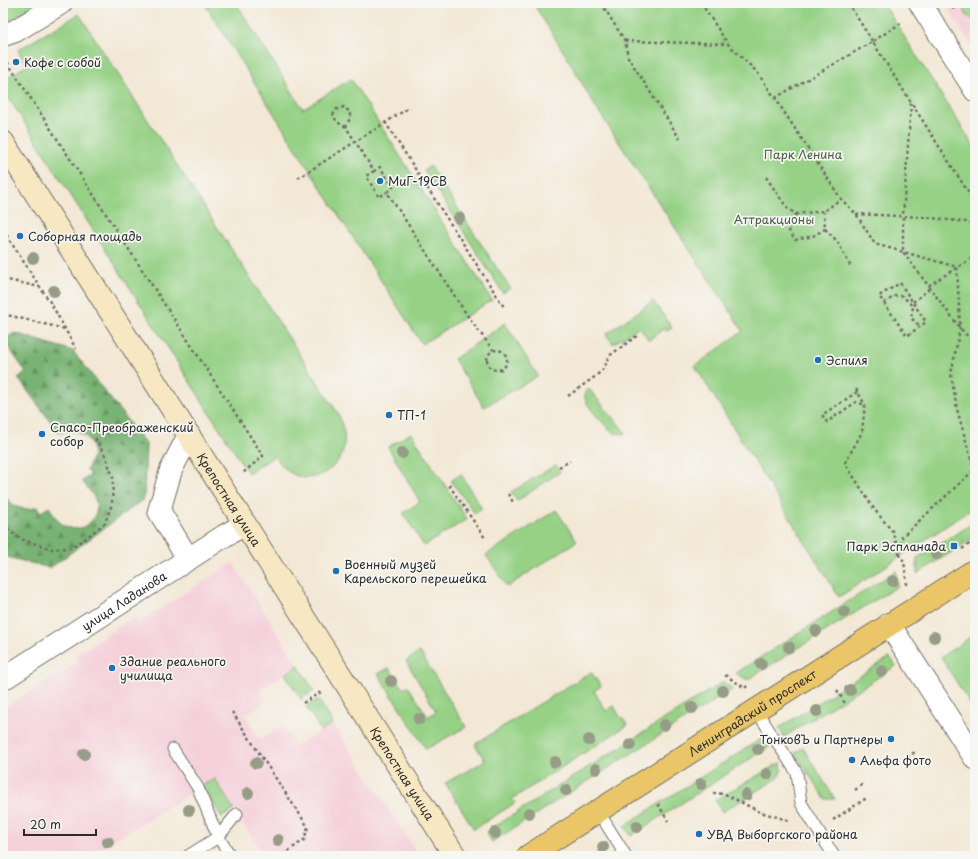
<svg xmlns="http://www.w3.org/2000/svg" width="978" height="859" font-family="'Playpen Sans',sans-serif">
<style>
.built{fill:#f5cfd9}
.green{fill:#96d186;stroke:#607e58}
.forest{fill:url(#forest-firs);stroke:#526f4f}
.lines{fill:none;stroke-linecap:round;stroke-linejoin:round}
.lane-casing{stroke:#716d66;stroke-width:13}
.street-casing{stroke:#716d66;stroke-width:24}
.secondary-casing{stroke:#716d66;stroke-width:24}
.primary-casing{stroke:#716d66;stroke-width:24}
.path{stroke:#716d66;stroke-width:2.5;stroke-dasharray:3 3;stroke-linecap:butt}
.lane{stroke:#fff;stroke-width:11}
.street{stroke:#fff;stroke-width:22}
.secondary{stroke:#f7e8c3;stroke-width:22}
.primary{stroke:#ebc669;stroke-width:22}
.tree{fill:#979c86}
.poi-dot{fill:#1f6fb2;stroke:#f6f6f2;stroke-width:1.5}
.labels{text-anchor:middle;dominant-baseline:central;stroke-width:3.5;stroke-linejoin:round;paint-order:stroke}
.poi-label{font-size:12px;fill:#2b2b2b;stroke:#f6f6f2;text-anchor:start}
.park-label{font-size:12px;fill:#4b5d46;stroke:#f6f6f2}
.street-label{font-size:12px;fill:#2b2b2b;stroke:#f6f6f2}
</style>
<defs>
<pattern id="forest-firs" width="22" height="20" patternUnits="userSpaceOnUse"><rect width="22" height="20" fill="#78b373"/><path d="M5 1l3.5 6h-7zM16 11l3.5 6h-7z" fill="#63925f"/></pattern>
</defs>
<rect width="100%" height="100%" fill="#f6f6f2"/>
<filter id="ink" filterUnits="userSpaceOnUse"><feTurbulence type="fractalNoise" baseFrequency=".025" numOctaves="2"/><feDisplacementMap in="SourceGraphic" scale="8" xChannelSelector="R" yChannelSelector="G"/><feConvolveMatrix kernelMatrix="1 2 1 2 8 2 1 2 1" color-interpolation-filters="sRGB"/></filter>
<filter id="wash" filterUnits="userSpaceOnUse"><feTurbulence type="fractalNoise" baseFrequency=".012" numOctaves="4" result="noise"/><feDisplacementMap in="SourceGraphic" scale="16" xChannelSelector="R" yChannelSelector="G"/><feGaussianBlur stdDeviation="0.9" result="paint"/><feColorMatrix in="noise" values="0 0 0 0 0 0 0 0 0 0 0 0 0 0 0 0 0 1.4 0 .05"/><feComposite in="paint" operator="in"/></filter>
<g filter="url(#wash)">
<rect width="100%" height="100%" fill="#f3e8d5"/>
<path class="built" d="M 952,3 L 975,3 L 975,51 L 947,7 Z
M 233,563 L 298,665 L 260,689 L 267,701 L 245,715 L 260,739 L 283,725 L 296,746 L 333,723 L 419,856 L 264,856 L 214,779 L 88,856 L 3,856 L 3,709 L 79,661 L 75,655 L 135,616 L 139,622 Z"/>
<path class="green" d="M 3,3 L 41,3 L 10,21 L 3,18 Z
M 204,3 L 236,3 L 303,109 L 351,79 L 492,300 L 422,344 L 312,174 Z
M 533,3 L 883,3 L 975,148 L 975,507 L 839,597 L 695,366 L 743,331 L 595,106 L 565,54 Z
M 971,3 L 975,3 L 975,20 L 967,16 L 963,8 Z
M 79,14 L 339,415 C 342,425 346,434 344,446 C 342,466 315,485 295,475 C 285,471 281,464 275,456 L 248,473 L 3,89 L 3,80 L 27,65 L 18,50 Z
M 430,166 L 510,288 L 503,293 L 424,170 Z
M 653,301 L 672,327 L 666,331 L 664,328 L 649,340 L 639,327 L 613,344 L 606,334 Z
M 505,323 L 538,376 L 484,407 L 454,359 Z
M 589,389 L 626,433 L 624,434 L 613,433 C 606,426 585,406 585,397 C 584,393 587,390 589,389 Z
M 411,433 L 467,519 L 424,546 L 403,513 L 420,502 L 388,447 Z
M 556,465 L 560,472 L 517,501 L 511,492 Z
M 461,474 L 482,509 L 475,514 L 451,481 Z
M 556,510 L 577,541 L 507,587 L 486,555 Z
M 975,522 L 975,537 L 917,574 L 917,558 Z
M 896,571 L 898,586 L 747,680 L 736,673 Z
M 975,634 L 975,712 L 941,657 Z
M 420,652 L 466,727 L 426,749 L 378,674 L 389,668 L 404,689 L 408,686 L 428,717 L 436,711 L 406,661 Z
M 890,657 L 896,666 L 784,737 L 779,728 Z
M 298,665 L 314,691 L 301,699 L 285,674 Z
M 591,672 L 601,686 L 594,691 L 606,711 L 614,706 L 619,715 L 628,725 L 512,799 L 515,803 L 474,829 L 445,783 L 485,761 L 475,744 Z
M 723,682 L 733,689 L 492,842 L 486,832 Z
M 318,699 L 333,723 L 321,731 L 306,707 Z
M 764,737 L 770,746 L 631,836 L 624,826 Z
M 803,748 L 835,799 L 825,799 L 795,753 Z
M 781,762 L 782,770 L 778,778 L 722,812 L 715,800 Z
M 215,779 L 234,810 L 222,817 L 201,786 Z"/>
<path class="forest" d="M 15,333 L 73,351 L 146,444 L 144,499 L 50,568 L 3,556 L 3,490 C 8,505 22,513 37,507 L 41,512 L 49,507 C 53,512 56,520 62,524 C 77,537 101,521 96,502 C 94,494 87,488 82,481 L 91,475 L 87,470 C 89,464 93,459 93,452 C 92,434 73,427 59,433 L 18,378 L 26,372 L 3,340 Z"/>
</g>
<g filter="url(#ink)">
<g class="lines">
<g class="lane-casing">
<path id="lane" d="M 756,710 L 797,773 L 801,803 L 834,856
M 173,749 L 198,788 L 218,837 L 231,856
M 598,811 L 626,856
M 188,856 L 218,837 L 237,814"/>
</g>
<g class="street-casing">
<g id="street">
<path d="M 920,3 L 975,90"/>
<path d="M 3,35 L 15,31 L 61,3"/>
<path d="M 188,559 L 159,511 L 171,470 L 189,435"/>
<path d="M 889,624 L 975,758"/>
<path id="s1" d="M 3,679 L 224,536 L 245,524"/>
</g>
</g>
<g class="secondary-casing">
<g id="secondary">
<path id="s2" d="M 3,142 L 455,856"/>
</g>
</g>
<g class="primary-casing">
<g id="primary">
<path id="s3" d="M 528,856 L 975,570"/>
</g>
</g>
<path class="path" d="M 601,3 L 625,41 L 628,57 L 680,139
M 701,3 L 728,44 L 757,72 L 775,98 L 841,199 L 856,214 L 875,244 L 957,267 L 960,328 L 951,374 L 957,409 L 974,470
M 848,3 L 975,203
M 952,9 L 956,7 L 954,3
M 625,41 L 728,44
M 4,57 L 263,456 L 243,473
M 775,98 L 872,42 L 901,23
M 911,103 L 903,216 L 903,252 L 960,328 L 975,344
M 385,122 L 504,307
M 346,127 L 337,122 L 333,115 L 337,109 L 344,107 L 350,112 L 350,118 L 346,127 L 374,171 L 380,167 L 393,187 L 387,192 L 467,315 L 493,350
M 374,171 L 366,176 L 379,197 L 387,192
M 766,177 L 787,208 L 796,214 L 824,211 L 841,199
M 298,178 L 410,107
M 796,214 L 788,229 L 795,240 L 813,236 L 825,229 L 824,212
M 856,214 L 922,217 L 975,223
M 825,229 L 837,241 L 851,267
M 3,230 L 40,287
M 3,279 L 40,287 L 52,305 L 76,349
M 900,283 L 926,322 L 907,336 L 879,296 Z
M 913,302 L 928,290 L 928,286 L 975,256
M 884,303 L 895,296 L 902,296 L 908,301 L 913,307 L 911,318 L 921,327
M 3,314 L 65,329
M487 360a10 10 0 1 1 20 0a10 10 0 1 1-20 0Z
M 856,389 L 865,405 L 862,432 L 845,463 L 874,509 L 893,532 L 900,556
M 857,392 L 822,415 L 827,422 L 856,402 L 865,405
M 568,396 L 596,376 L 604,368 L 609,356 L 638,335
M 559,467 L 570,461
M 449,485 L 485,538
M 508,494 L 513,502
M 3,525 L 20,539 L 52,549 L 70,548 L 83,540 L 105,523 L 112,504 L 113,478 L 106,457 L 94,436
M 962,549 L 975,540
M 907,585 L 904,561 L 900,556 L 902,537 L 975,469
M 725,675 L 745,688 L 747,686
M 837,690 L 846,705
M 303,703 L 321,692
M 232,712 L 308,827 L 304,840 L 281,856
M 907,757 L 915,752
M 855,790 L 863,784
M 713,793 L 725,794 L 760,812 L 791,821
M 658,804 L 668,821
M 833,820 L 868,797"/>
<use href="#lane" class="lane"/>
<use href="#street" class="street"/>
<use href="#secondary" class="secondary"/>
<use href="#primary" class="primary"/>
</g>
<g class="tree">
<circle cx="459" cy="218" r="6"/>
<circle cx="33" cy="258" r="6"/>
<circle cx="54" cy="291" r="6"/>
<circle cx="402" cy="453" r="6"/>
<circle cx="936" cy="554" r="6"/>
<circle cx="893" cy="581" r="6"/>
<circle cx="844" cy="612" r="6"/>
<circle cx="816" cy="631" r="6"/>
<circle cx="934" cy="637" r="6"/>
<circle cx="789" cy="647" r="6"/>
<circle cx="761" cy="664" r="6"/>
<circle cx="882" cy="671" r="6"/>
<circle cx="391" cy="681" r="6"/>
<circle cx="850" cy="690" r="6"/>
<circle cx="723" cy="691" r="6"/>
<circle cx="692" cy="708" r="6"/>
<circle cx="817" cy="711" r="6"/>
<circle cx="419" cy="719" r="6"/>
<circle cx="664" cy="725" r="6"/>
<circle cx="589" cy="740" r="6"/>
<circle cx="630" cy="745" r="6"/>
<circle cx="758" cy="749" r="6"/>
<circle cx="84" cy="754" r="6"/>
<circle cx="555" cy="762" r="6"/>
<circle cx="256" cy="763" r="6"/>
<circle cx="596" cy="769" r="6"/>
<circle cx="767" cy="774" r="6"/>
<circle cx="701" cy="784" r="6"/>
<circle cx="566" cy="790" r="6"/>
<circle cx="248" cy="793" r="6"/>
<circle cx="746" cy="795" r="6"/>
<circle cx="189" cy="810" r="6"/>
<circle cx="529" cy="813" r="6"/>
<circle cx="637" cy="827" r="6"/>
<circle cx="495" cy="833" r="6"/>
<circle cx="278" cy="840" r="6"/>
<circle cx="108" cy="842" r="6"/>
<circle cx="603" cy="847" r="6"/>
</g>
</g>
<g class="poi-dot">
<circle cx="16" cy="62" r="4"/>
<circle cx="380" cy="181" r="4"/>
<circle cx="20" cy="236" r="4"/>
<circle cx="818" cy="360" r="4"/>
<circle cx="389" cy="415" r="4"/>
<circle cx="42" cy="434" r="4"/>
<rect x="950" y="542" width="8" height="8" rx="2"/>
<circle cx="336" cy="571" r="4"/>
<circle cx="112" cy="668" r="4"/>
<circle cx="891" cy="739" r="4"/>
<circle cx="852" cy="760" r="4"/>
<circle cx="699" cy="834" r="4"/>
</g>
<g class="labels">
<g class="poi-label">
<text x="24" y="62">Кофе с собой</text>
<text x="388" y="181">МиГ-19СВ</text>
<text x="28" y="236">Соборная площадь</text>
<text x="826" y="360">Эспиля</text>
<text x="397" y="415">ТП-1</text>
<text x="50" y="427">Спасо-Преображенский<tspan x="50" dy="14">собор</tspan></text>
<text x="946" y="546" text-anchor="end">Парк Эспланада</text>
<text x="344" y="564">Военный музей<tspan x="344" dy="14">Карельского перешейка</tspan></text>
<text x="120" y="661">Здание реального<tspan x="120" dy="14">училища</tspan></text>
<text x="883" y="739" text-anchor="end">ТонковЪ и Партнеры</text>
<text x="860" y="760">Альфа фото</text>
<text x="707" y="834">УВД Выборгского района</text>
</g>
<g class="park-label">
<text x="803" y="154">Парк Ленина</text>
<text x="774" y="219">Аттракционы</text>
</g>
<g class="street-label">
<text stroke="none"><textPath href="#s2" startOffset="423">Крепостная улица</textPath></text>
<text stroke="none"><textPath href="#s1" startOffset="144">улица Ладанова</textPath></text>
<text stroke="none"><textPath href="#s3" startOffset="266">Ленинградский проспект</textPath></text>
<text stroke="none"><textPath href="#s2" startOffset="747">Крепостная улица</textPath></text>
</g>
</g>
<rect width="978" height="859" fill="none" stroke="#f6f6f2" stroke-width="16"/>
<path d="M24 829v6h72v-6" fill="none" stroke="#2b2b2b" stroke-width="2"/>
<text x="30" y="829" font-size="12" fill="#2b2b2b" stroke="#f6f6f2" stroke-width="3" paint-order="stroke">20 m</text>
</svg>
